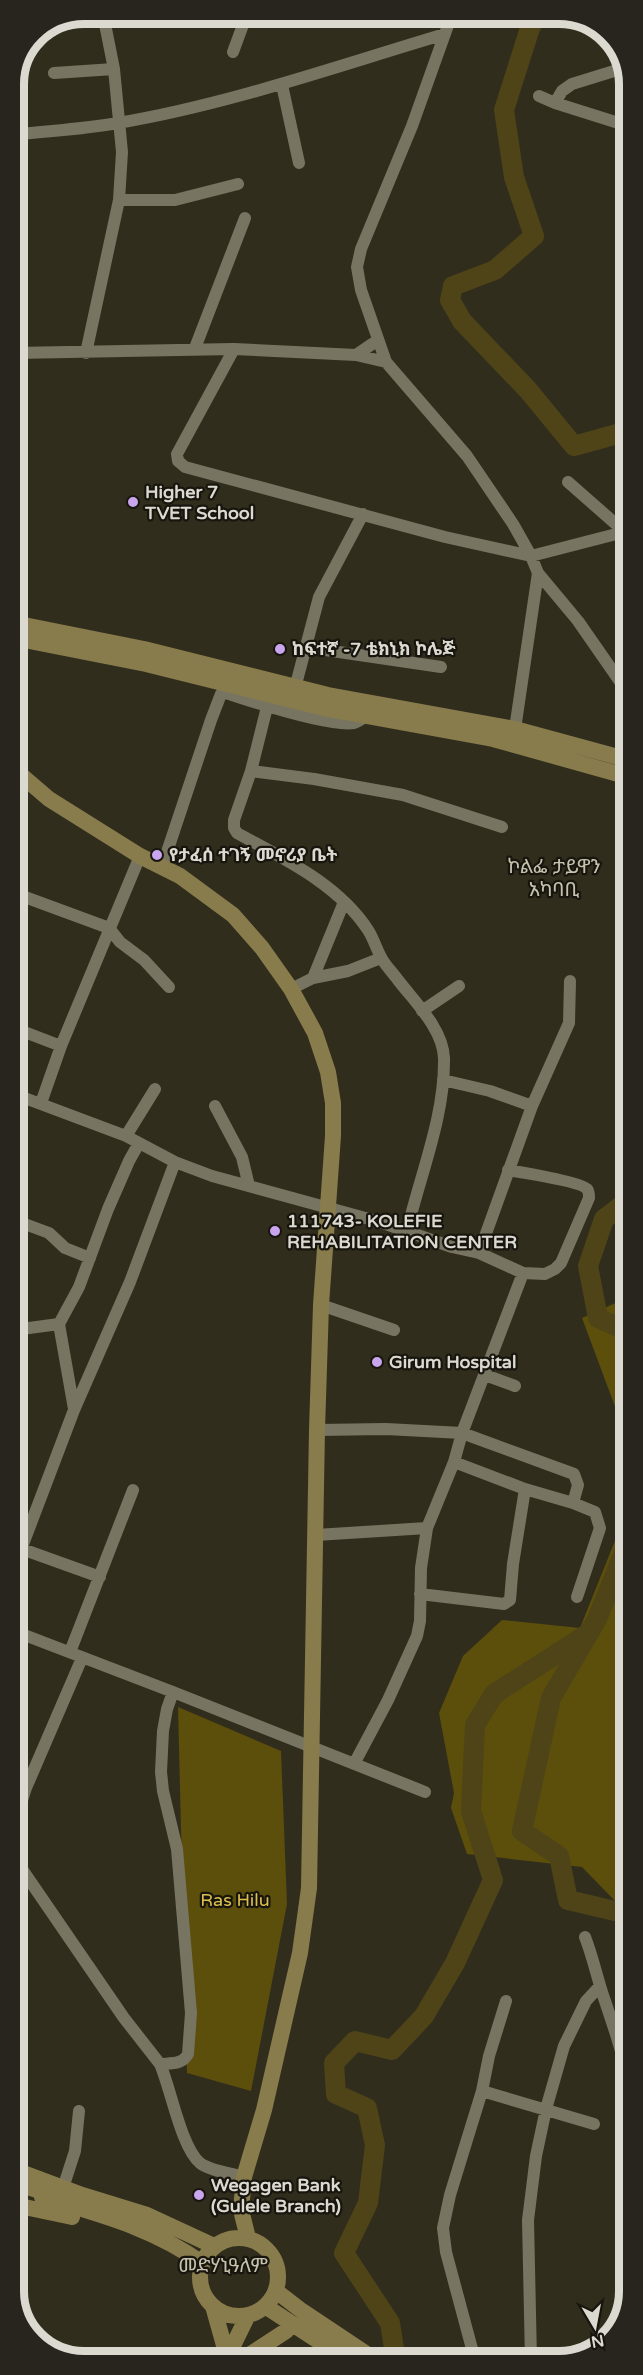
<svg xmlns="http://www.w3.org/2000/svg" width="643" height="2375" font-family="'Varela Round','Noto Sans Ethiopic',sans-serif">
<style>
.green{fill:#5c4e0b}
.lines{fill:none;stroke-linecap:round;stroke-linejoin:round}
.river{stroke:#4e4418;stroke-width:20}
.minor{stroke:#787462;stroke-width:12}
.major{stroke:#887c4c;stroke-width:16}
.poi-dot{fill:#c9a5ee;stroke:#17150e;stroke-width:2}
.labels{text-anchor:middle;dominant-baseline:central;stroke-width:4.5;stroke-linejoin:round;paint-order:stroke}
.poi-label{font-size:18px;font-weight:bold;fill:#dcdad0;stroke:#17150e;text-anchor:start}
.park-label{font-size:18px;fill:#dbc04e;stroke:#17150e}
.neighbourhood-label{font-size:20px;fill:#c5c1ad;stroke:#17150e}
.rim{fill:none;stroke:#dcdad0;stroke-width:8}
</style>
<rect width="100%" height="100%" fill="#312d1d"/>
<path class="green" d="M 629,1297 L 629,1444 L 582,1318 Z
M 629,1506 L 629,1900 L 617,1903 L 582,1867 L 467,1854 L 451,1808 L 454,1793 L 439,1713 L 463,1656 L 502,1620 L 580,1628 Z
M 178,1707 L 281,1751 L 287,1904 L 251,2091 L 187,2073 Z"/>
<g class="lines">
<path class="river" d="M 538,14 L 530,28 L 504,110 L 514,177 L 534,236 L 495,270 L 453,286 L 450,300 L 462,321 L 528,390 L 574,446 L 628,431
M 629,1200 L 604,1219 L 588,1266 L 598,1318 L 629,1332
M 629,1540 L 597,1619 L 551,1698 L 522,1831 L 559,1856 L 568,1900 L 615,1911 L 629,1907
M 396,2361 L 390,2323 L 344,2253 L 368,2203 L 375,2145 L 367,2108 L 336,2094 L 334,2063 L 355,2041 L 392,2050 L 424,2016 L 455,1963 L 493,1880 L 471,1811 L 475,1725 L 494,1694 L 589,1633"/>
<path class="minor" d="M 452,14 L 412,126 L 361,249 L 357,267 L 361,290 L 386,362 L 467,456 L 513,524 L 531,556 L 538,573 L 578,621 L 628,693
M 233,52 L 247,14
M 54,73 L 114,69
M 282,85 L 299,163
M 539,96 L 555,103 L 562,91 L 572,84 L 627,67
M 555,103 L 628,126
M 14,135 C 48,131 84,129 118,123 C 230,104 337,66 445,34
M 119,200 L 175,200 L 238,184
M 195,348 L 245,218
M 234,349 L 177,454 L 178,461 L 185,467 L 445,537 L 531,556 L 628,531
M 14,353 L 234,349 L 356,355 L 386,362
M 86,353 L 119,200 L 122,152 L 114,69 L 103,14
M 356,355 L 378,340
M 568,482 L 626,533
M 305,647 L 441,667
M 295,688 L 319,597 L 363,514
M 267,707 L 251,771 L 234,820 L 234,828 L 237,833 C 284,859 338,884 368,930 C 374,939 376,949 382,959 C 386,966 393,973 398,980 C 415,1002 443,1029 444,1058 C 445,1117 420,1175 407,1231
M 515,729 L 538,573
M 251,771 L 314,779 L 403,795 L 502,827
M 162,867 L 211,720 L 221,694 L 226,693 C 253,702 328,727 354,723 C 358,722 362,719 366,716
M 14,893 L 109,928 L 120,942 L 144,960 L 169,987
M 313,978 L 344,902
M 291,989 L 313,978 L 348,971 L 381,958
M 422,1011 L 459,986
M 14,1028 L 61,1046
M 443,1080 L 490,1091 L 532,1106
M 14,1094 L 126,1136 L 175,1162 L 212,1176 L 380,1222 L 452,1247 L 479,1253 L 523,1273 L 545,1274 L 555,1269 L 561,1263 L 589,1198 C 589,1195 589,1191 587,1189 C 582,1182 520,1172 508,1170
M 41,1103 L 61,1046 L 140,856
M 215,1106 L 242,1157 L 249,1186
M 126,1136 L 155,1089
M 14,1220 L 49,1233 L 65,1248 L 90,1258
M 479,1253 L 532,1106 L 569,1023 L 570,981
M 321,1305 L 394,1330
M 14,1330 L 59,1324
M 485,1375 L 515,1386
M 74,1409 L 59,1324 L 79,1287 L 108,1209 L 129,1161 L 139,1143
M 317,1430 L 386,1429 L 462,1433 L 574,1474 L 578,1485 L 573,1503
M 454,1462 L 525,1489 L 573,1503 L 595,1512 L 600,1528 L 577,1597
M 316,1535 L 427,1528
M 22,1549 L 100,1577
M 14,1568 L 74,1410 L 130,1282 L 175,1162
M 420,1594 L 504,1604 L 510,1600 L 513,1564 L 525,1489
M 14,1631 L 173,1692 L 425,1792
M 70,1652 L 133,1490
M 354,1764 L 388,1700 L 417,1636 L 420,1621 L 421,1568 L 427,1528 L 454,1462 L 462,1433 L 523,1273
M 15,1822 L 26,1788 L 82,1658
M 15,1859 L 124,2018 L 160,2064 C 171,2063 182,2065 188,2054 L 191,2013 L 177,1849 L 163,1791 L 161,1772 L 163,1731 L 167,1709 L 173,1692
M 585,1937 C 593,1957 597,1978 604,1998 C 614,2028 624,2056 629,2087
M 160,2064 C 171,2089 181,2147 200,2163 C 210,2171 231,2173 244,2177
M 482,2091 L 594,2124
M 63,2188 L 75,2151 L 79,2111
M 625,2304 L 629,2287
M 475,2360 L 446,2252 L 443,2228 L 450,2195 L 482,2091 L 489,2056 L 506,2001
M 531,2360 L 528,2220 L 536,2156 L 546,2109 L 564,2046 L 586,2001 L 600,1986"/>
<path class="major" d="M 14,623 L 144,649 L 328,695 L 515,729 L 629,760
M 14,638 L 146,664 L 328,709 L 493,739 L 629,777
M 14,769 L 49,799 L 140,856 L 180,876 L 233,915 L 262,948 L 291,989 L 315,1033 L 328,1072 L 333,1103 L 333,1136 L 321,1305 L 317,1430 L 309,1888 L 300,1953 L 264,2110 L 244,2177 L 241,2210 L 248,2238
M 15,2170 L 82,2195 L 147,2215 L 214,2246
M 15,2183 L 55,2196
M 42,2197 C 101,2215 151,2227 202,2263
M 15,2205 L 72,2217
M200 2277a39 39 0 1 1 78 0a39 39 0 1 1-78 0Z
M 276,2291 L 302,2311 L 377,2361
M 213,2306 L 227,2356
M 265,2306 L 349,2361
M 226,2360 L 248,2315
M 240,2361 L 286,2331"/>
</g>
<g class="poi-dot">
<circle cx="133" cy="502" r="6"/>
<circle cx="280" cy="649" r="6"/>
<circle cx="157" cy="855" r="6"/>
<circle cx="275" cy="1231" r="6"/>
<circle cx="377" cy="1362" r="6"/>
<circle cx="199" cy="2195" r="6"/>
</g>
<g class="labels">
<g class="poi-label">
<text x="145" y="492">Higher 7<tspan x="145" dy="21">TVET School</tspan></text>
<text x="292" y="649">ከፍተኛ -7 ቴክኒክ ኮሌጅ</text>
<text x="169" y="855">የታፈሰ ተገኝ መኖሪያ ቤት</text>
<text x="287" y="1221">111743- KOLEFIE<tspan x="287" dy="21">REHABILITATION CENTER</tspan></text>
<text x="389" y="1362">Girum Hospital</text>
<text x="211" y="2185">Wegagen Bank<tspan x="211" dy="21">(Gulele Branch)</tspan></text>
</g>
<g class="park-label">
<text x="235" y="1900">Ras Hilu</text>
</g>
<g class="neighbourhood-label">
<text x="554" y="867">ኮልፌ ታይዋን<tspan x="554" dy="23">አካባቢ</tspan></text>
<text x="223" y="2266">መድሃኒዓለም</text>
</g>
</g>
<path d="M0 0H643V2375H0ZM84 24H559A60 60 0 0 1 619 84V2291A60 60 0 0 1 559 2351H84A60 60 0 0 1 24 2291V84A60 60 0 0 1 84 24Z" fill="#27251e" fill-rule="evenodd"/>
<path class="rim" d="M84 24H559A60 60 0 0 1 619 84V2291A60 60 0 0 1 559 2351H84A60 60 0 0 1 24 2291V84A60 60 0 0 1 84 24Z"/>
<g transform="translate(595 2327) rotate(170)" stroke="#17150e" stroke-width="4.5" paint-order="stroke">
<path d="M0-4.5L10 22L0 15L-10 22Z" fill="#dcdad0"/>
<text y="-9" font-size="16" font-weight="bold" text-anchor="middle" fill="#dcdad0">N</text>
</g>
</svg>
